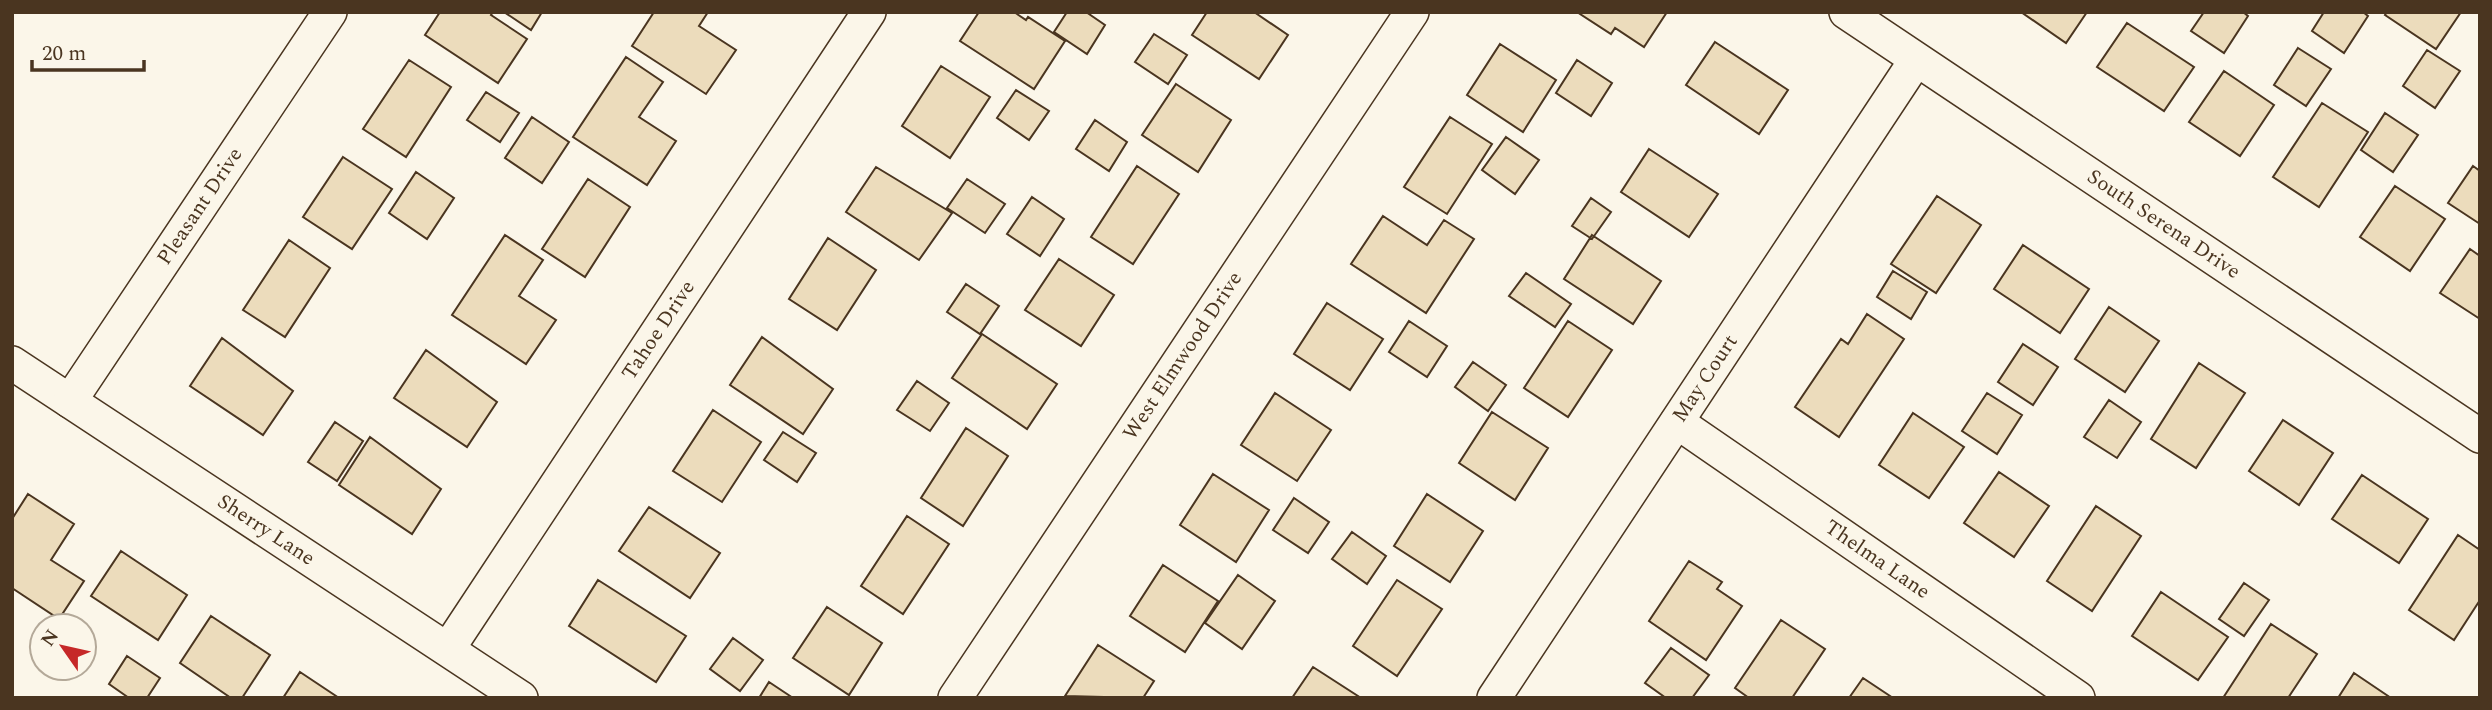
<svg xmlns="http://www.w3.org/2000/svg" width="2492" height="710" font-family="Spectral,serif">
<style>
.building{fill:#ecdcbc;stroke:#4a3520;stroke-width:2}
.lines{fill:none;stroke-linecap:round;stroke-linejoin:round}
.minor-casing{stroke:#4a3520;stroke-width:36}
.minor{stroke:#fbf6e9;stroke-width:33}
.labels{text-anchor:middle;dominant-baseline:central;stroke-width:5;stroke-linejoin:round;paint-order:stroke}
.street-label{font-size:21px;fill:#4a3520;stroke:#fbf6e9}
</style>
<rect width="100%" height="100%" fill="#fbf6e9"/>
<path class="building" d="M 440,12 L 493,12 L 491,15 L 527,39 L 498,83 L 425,35 Z
M 504,12 L 542,12 L 531,30 Z
M 654,12 L 708,12 L 699,26 L 736,50 L 706,94 L 632,46 Z
M 979,12 L 1014,12 L 1026,20 L 1028,17 L 1065,41 L 1034,89 L 960,41 Z
M 1067,12 L 1086,12 L 1105,25 L 1087,54 L 1054,32 Z
M 1207,12 L 1254,12 L 1288,35 L 1259,79 L 1192,35 Z
M 1577,12 L 1667,12 L 1644,47 L 1615,28 L 1611,34 Z
M 2021,12 L 2087,12 L 2066,43 Z
M 2204,12 L 2243,12 L 2248,16 L 2224,53 L 2191,31 Z
M 2324,12 L 2363,12 L 2368,16 L 2344,53 L 2312,31 Z
M 2387,12 L 2461,12 L 2436,49 L 2385,15 Z
M 2127,23 L 2194,67 L 2164,111 L 2097,67 Z
M 1154,34 L 1187,55 L 1168,84 L 1135,62 Z
M 1715,42 L 1788,90 L 1759,134 L 1686,85 Z
M 1500,44 L 1556,80 L 1523,132 L 1467,95 Z
M 2298,48 L 2331,69 L 2306,106 L 2274,85 Z
M 2427,50 L 2460,71 L 2435,108 L 2403,86 Z
M 626,57 L 663,82 L 639,117 L 676,141 L 647,185 L 573,137 Z
M 409,60 L 451,87 L 406,157 L 363,129 Z
M 1577,60 L 1612,83 L 1591,116 L 1556,93 Z
M 941,66 L 990,97 L 950,158 L 902,126 Z
M 2224,71 L 2274,105 L 2240,156 L 2189,122 Z
M 1176,84 L 1231,120 L 1198,172 L 1142,135 Z
M 1016,90 L 1049,111 L 1029,140 L 997,118 Z
M 486,92 L 519,113 L 500,142 L 467,120 Z
M 2322,103 L 2368,132 L 2319,207 L 2273,177 Z
M 2385,113 L 2418,135 L 2393,172 L 2361,150 Z
M 532,117 L 569,142 L 542,183 L 505,158 Z
M 1450,117 L 1492,144 L 1447,214 L 1404,187 Z
M 1095,120 L 1127,142 L 1109,171 L 1076,149 Z
M 1506,137 L 1539,160 L 1515,194 L 1482,170 Z
M 1649,149 L 1718,194 L 1689,237 L 1621,192 Z
M 343,157 L 392,189 L 352,249 L 303,217 Z
M 1137,166 L 1179,194 L 1133,264 L 1091,237 Z
M 2473,166 L 2480,171 L 2480,224 L 2448,203 Z
M 876,167 L 952,213 L 919,260 L 846,212 Z
M 416,172 L 454,198 L 427,239 L 389,213 Z
M 588,179 L 630,207 L 585,277 L 542,249 Z
M 967,179 L 1005,204 L 985,233 L 947,208 Z
M 2395,186 L 2445,219 L 2410,271 L 2360,237 Z
M 1937,196 L 1981,225 L 1936,293 L 1891,264 Z
M 1032,197 L 1064,219 L 1040,256 L 1007,234 Z
M 1591,198 L 1611,212 L 1592,239 L 1572,226 Z
M 1383,216 L 1427,245 L 1444,220 L 1474,239 L 1426,313 L 1351,264 Z
M 505,235 L 543,260 L 519,296 L 556,320 L 526,364 L 452,315 Z
M 1592,235 L 1661,281 L 1633,324 L 1564,279 Z
M 828,238 L 876,270 L 837,330 L 789,299 Z
M 289,240 L 330,268 L 285,337 L 243,310 Z
M 2023,245 L 2089,289 L 2060,333 L 1994,289 Z
M 2470,249 L 2480,256 L 2480,319 L 2440,293 Z
M 1059,259 L 1114,295 L 1081,346 L 1025,310 Z
M 1893,271 L 1927,292 L 1911,319 L 1877,297 Z
M 1526,273 L 1571,304 L 1555,327 L 1509,296 Z
M 966,284 L 999,306 L 980,334 L 947,312 Z
M 1327,303 L 1383,339 L 1350,390 L 1294,354 Z
M 2109,307 L 2159,341 L 2125,392 L 2075,359 Z
M 1867,314 L 1904,339 L 1839,437 L 1795,407 L 1841,339 L 1848,344 Z
M 1409,321 L 1447,346 L 1427,377 L 1389,352 Z
M 1568,321 L 1612,350 L 1568,417 L 1524,388 Z
M 982,334 L 1057,384 L 1027,429 L 952,378 Z
M 762,337 L 833,389 L 803,434 L 730,385 Z
M 222,338 L 293,391 L 263,435 L 190,386 Z
M 2023,344 L 2058,367 L 2033,405 L 1998,382 Z
M 426,350 L 497,402 L 467,447 L 394,398 Z
M 1473,362 L 1506,385 L 1488,411 L 1455,387 Z
M 2199,363 L 2245,393 L 2196,468 L 2151,439 Z
M 917,381 L 949,403 L 930,431 L 897,410 Z
M 1275,393 L 1331,430 L 1297,481 L 1241,445 Z
M 1987,393 L 2022,415 L 1997,454 L 1962,431 Z
M 2109,400 L 2141,422 L 2117,458 L 2084,437 Z
M 713,410 L 761,442 L 722,502 L 673,471 Z
M 1492,412 L 1548,448 L 1515,500 L 1459,463 Z
M 1913,413 L 1964,447 L 1929,498 L 1879,465 Z
M 2283,420 L 2333,453 L 2299,505 L 2249,471 Z
M 335,422 L 363,441 L 337,481 L 308,462 Z
M 966,428 L 1008,456 L 963,526 L 921,498 Z
M 783,432 L 816,453 L 797,482 L 764,460 Z
M 370,437 L 441,489 L 412,534 L 339,485 Z
M 1999,472 L 2049,506 L 2014,557 L 1964,523 Z
M 1213,474 L 1269,510 L 1236,562 L 1180,525 Z
M 2362,475 L 2428,519 L 2399,563 L 2332,519 Z
M 28,494 L 74,524 L 51,560 L 84,581 L 59,619 L 12,588 L 12,519 Z
M 1427,494 L 1483,531 L 1450,582 L 1394,546 Z
M 1294,498 L 1329,522 L 1308,553 L 1273,530 Z
M 2096,506 L 2141,536 L 2092,611 L 2047,581 Z
M 649,507 L 720,553 L 690,598 L 619,551 Z
M 907,516 L 949,544 L 903,614 L 861,586 Z
M 1352,532 L 1386,556 L 1367,584 L 1332,559 Z
M 2458,535 L 2480,550 L 2480,600 L 2454,640 L 2409,610 Z
M 121,551 L 187,595 L 158,640 L 91,596 Z
M 1689,561 L 1722,582 L 1717,589 L 1742,606 L 1706,660 L 1649,621 Z
M 1163,565 L 1218,601 L 1185,652 L 1130,616 Z
M 1238,575 L 1275,601 L 1242,649 L 1205,623 Z
M 598,580 L 686,636 L 656,682 L 569,626 Z
M 1397,580 L 1442,609 L 1397,676 L 1353,646 Z
M 2244,583 L 2269,600 L 2244,636 L 2219,619 Z
M 2161,592 L 2228,637 L 2198,680 L 2132,636 Z
M 827,607 L 882,643 L 849,695 L 793,658 Z
M 211,616 L 270,655 L 242,698 L 231,698 L 180,663 Z
M 1781,620 L 1825,649 L 1792,698 L 1749,698 L 1735,688 Z
M 2271,624 L 2317,654 L 2288,698 L 2223,698 Z
M 733,638 L 763,660 L 740,691 L 710,669 Z
M 1098,645 L 1154,681 L 1143,698 L 1065,696 Z
M 1671,648 L 1709,675 L 1692,698 L 1666,698 L 1645,683 Z
M 127,656 L 160,678 L 147,698 L 129,698 L 109,684 Z
M 1313,667 L 1361,698 L 1292,698 Z
M 300,672 L 339,698 L 283,698 Z
M 2354,673 L 2391,698 L 2338,698 Z
M 1863,678 L 1893,698 L 1849,698 Z
M 769,682 L 793,698 L 759,698 Z"/>
<g class="lines">
<defs>
<g id="minor">
<path id="s1" d="M 1846,12 L 2480,436"/>
<path id="s2" d="M 12,363 L 521,698"/>
<path id="s3" d="M 70,401 L 330,12"/>
<path id="s4" d="M 1677,422 L 2078,698"/>
<path id="s5" d="M 448,649 L 869,12"/>
<path id="s6" d="M 955,698 L 1412,12"/>
<path id="s7" d="M 1494,698 L 1916,60"/>
</g>
</defs>
<use href="#minor" class="minor-casing"/>
<use href="#minor" class="minor"/>
</g>
<g class="labels">
<g class="street-label">
<text stroke="none"><textPath href="#s3" startOffset="234">Pleasant Drive</textPath></text>
<text stroke="none"><textPath href="#s1" startOffset="382">South Serena Drive</textPath></text>
<text stroke="none"><textPath href="#s5" startOffset="382">Tahoe Drive</textPath></text>
<text stroke="none"><textPath href="#s6" startOffset="411">West Elmwood Drive</textPath></text>
<text stroke="none"><textPath href="#s7" startOffset="383">May Court</textPath></text>
<text stroke="none"><textPath href="#s2" startOffset="304">Sherry Lane</textPath></text>
<text stroke="none"><textPath href="#s4" startOffset="243">Thelma Lane</textPath></text>
</g>
</g>
<rect width="2492" height="710" fill="none" stroke="#4a3520" stroke-width="28"/>
<g transform="translate(63 647) rotate(304)"><circle r="33" fill="#fbf6e9" stroke="#b4a999" stroke-width="2"/>
<path d="M0-5L12 26L0 18L-12 26Z" fill="#c62828"/>
<text y="-10" font-size="19" font-weight="bold" text-anchor="middle" fill="#4a3520">N</text>
</g>
<path d="M32 60v10h112v-10" fill="none" stroke="#4a3520" stroke-width="3.5"/>
<text x="42" y="60" font-size="21" fill="#4a3520" stroke="#fbf6e9" stroke-width="5" paint-order="stroke">20 m</text>
</svg>
